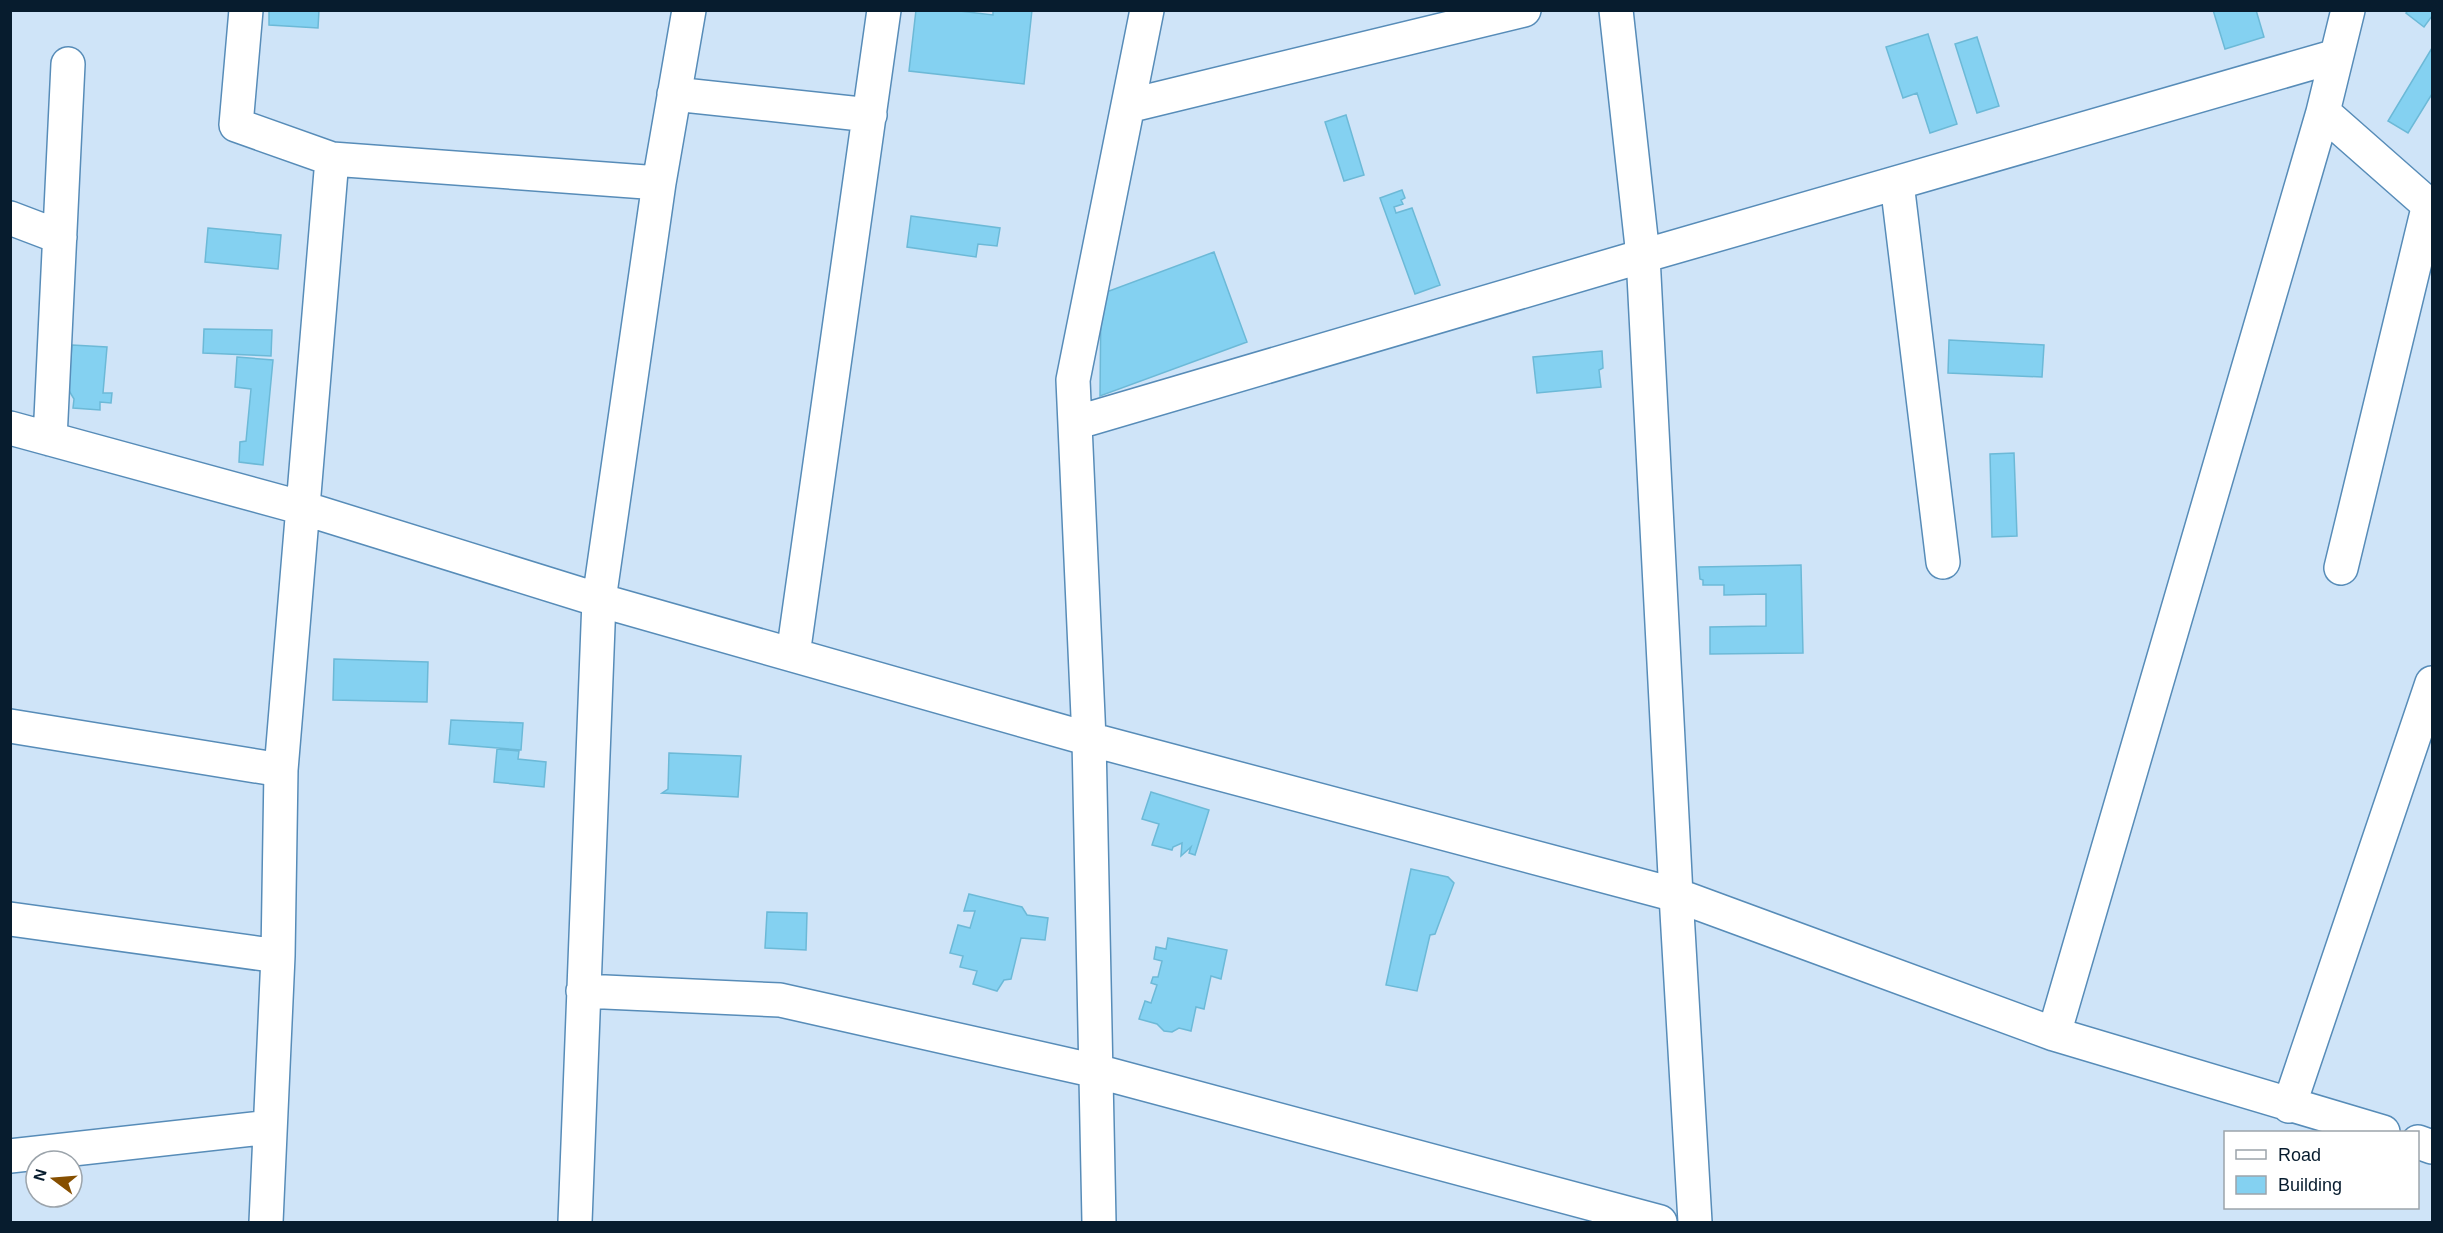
<svg xmlns="http://www.w3.org/2000/svg" width="2443" height="1233" font-family="Helvetica,sans-serif">
<style>
.building{fill:#84d1f1;stroke:#6cb9d7;stroke-width:1.5}
.lines{fill:none;stroke-linecap:round;stroke-linejoin:round}
.street-casing{stroke:#578cb8;stroke-width:36}
.street{stroke:#fff;stroke-width:33}
</style>
<rect width="100%" height="100%" fill="#cfe4f8"/>
<path class="building" d="M 269,10 L 319,10 L 318,28 L 269,25 Z
M 916,10 L 951,10 L 993,15 L 993,10 L 1032,10 L 1024,84 L 909,71 Z
M 2213,10 L 2256,10 L 2264,37 L 2225,49 Z
M 2408,10 L 2432,10 L 2432,16 L 2424,27 L 2406,13 Z
M 1928,34 L 1957,124 L 1930,133 L 1917,93 L 1903,98 L 1886,47 Z
M 1977,37 L 1999,106 L 1977,113 L 1955,44 Z
M 2432,48 L 2432,94 L 2408,133 L 2388,121 Z
M 1346,115 L 1364,175 L 1344,181 L 1325,122 Z
M 1402,190 L 1405,198 L 1401,200 L 1403,204 L 1394,207 L 1396,213 L 1412,208 L 1440,285 L 1415,294 L 1380,198 Z
M 911,216 L 1000,228 L 997,246 L 978,244 L 976,257 L 907,247 Z
M 208,228 L 281,235 L 278,269 L 205,262 Z
M 1214,252 L 1247,342 L 1100,396 L 1101,294 Z
M 204,329 L 272,330 L 271,356 L 203,353 Z
M 1949,340 L 2044,345 L 2042,377 L 1948,373 Z
M 72,345 L 107,347 L 103,393 L 112,393 L 111,403 L 100,402 L 100,410 L 73,408 L 74,399 L 68,389 Z
M 1602,351 L 1603,368 L 1599,370 L 1601,387 L 1537,393 L 1533,357 Z
M 237,357 L 273,360 L 263,465 L 239,462 L 240,442 L 246,441 L 251,389 L 235,387 Z
M 2014,453 L 2017,536 L 1992,537 L 1990,454 Z
M 1801,565 L 1803,653 L 1710,654 L 1710,627 L 1766,626 L 1766,594 L 1724,595 L 1724,585 L 1703,585 L 1703,580 L 1700,579 L 1699,567 Z
M 334,659 L 428,662 L 427,702 L 333,700 Z
M 451,720 L 523,723 L 521,750 L 449,744 Z
M 497,749 L 519,751 L 518,759 L 546,762 L 544,787 L 494,782 Z
M 669,753 L 741,756 L 738,797 L 662,793 L 668,789 Z
M 1151,792 L 1209,810 L 1195,855 L 1189,853 L 1191,847 L 1181,856 L 1182,843 L 1173,847 L 1172,850 L 1152,845 L 1159,824 L 1142,819 Z
M 1411,869 L 1448,877 L 1454,883 L 1435,934 L 1430,935 L 1417,991 L 1386,985 Z
M 969,894 L 1022,907 L 1027,915 L 1048,918 L 1045,940 L 1021,938 L 1011,979 L 1004,980 L 997,991 L 973,984 L 977,971 L 960,967 L 963,956 L 950,953 L 958,925 L 970,928 L 975,911 L 964,911 Z
M 767,912 L 807,913 L 806,950 L 765,948 Z
M 1168,938 L 1227,950 L 1221,979 L 1211,976 L 1204,1009 L 1196,1007 L 1191,1031 L 1179,1028 L 1172,1032 L 1164,1031 L 1157,1024 L 1139,1019 L 1145,1001 L 1151,1003 L 1157,985 L 1151,983 L 1153,977 L 1158,977 L 1162,961 L 1154,959 L 1156,947 L 1166,949 Z"/>
<g class="lines">
<defs>
<path id="street" d="M 246,10 L 236,125 L 332,159 L 281,770 L 278,956 L 266,1222
M 1616,10 L 1643,256 L 2336,56
M 2348,10 L 2323,112 L 2432,208
M 674,94 L 870,115
M 1128,106 L 1524,10
M 332,159 L 659,183
M 1897,183 L 1943,562
M 10,218 L 60,237
M 1075,423 L 1643,256 L 1676,895 L 1695,1222
M 10,428 L 303,508 L 599,600 L 1089,739 L 1676,895 L 2054,1034 L 2383,1132
M 50,439 L 68,64
M 2341,568 L 2429,204
M 793,655 L 884,10
M 10,726 L 281,770
M 10,919 L 278,956
M 583,991 L 780,1000 L 1096,1071 L 1660,1222
M 2054,1034 L 2323,112
M 2289,1106 L 2432,683
M 2418,1142 L 2432,1147
M 10,1156 L 270,1127
M 575,1222 L 599,600 L 659,183 L 689,10
M 1099,1222 L 1089,739 L 1073,380 L 1147,10"/>
</defs>
<use href="#street" class="street-casing"/>
<use href="#street" class="street"/>
</g>
<rect width="2443" height="1233" fill="none" stroke="#071c2e" stroke-width="24"/>
<rect x="2224" y="1131" width="195" height="78" fill="#ffffff" stroke="#9ca4ab" stroke-width="1.5"/>
<rect x="2236" y="1150" width="30" height="9" fill="#ffffff" stroke="#9ca4ab" stroke-width="1.5"/>
<text x="2278" y="1161" font-size="18" fill="#071c2e">Road</text>
<rect x="2236" y="1176" width="30" height="18" fill="#84d1f1" stroke="#9ca4ab" stroke-width="1.5"/>
<text x="2278" y="1191" font-size="18" fill="#071c2e">Building</text>
<g transform="translate(54 1179) rotate(286)"><circle r="28" fill="#ffffff" stroke="#9ca4ab" stroke-width="1.5"/>
<path d="M0-4.5L10 22L0 15L-10 22Z" fill="#864f00"/>
<text y="-9" font-size="16" font-weight="bold" text-anchor="middle" fill="#071c2e">N</text>
</g>
</svg>
